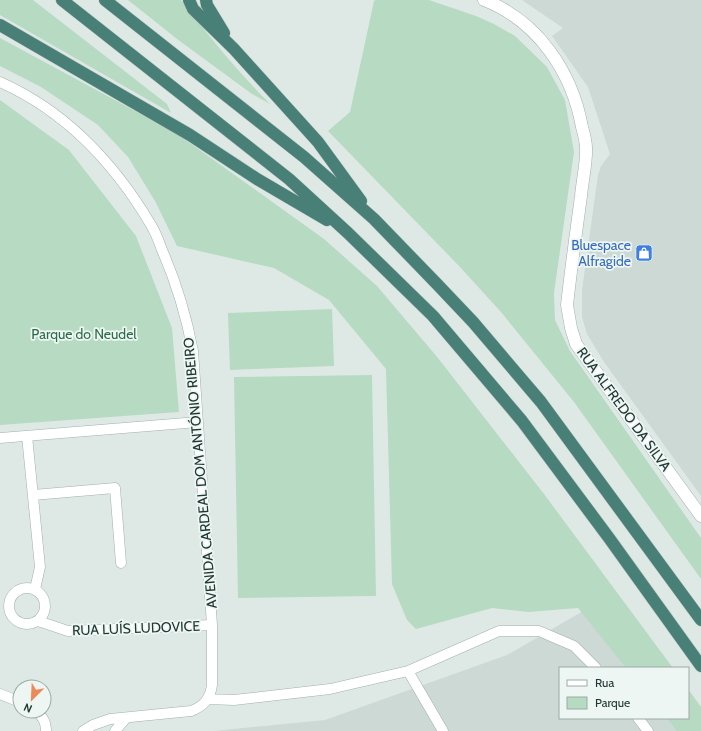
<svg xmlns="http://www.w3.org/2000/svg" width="701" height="731" font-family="Cabin,sans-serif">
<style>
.built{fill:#ccd9d4}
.green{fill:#b7dac3}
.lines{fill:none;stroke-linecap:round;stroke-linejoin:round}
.minor-casing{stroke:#a1b0ac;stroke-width:11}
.tertiary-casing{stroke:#a1b0ac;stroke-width:13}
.trunk-casing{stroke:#bcc3c2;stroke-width:13}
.minor{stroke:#fff;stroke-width:10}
.tertiary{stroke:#fff;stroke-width:12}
.trunk{stroke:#488078;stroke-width:12}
.labels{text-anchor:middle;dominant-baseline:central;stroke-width:3.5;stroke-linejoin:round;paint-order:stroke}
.shop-label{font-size:14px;fill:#366cbe;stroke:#eef6f3;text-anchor:end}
.park-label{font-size:14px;fill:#2c6d4a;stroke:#eef6f3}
.street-label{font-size:14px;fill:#203833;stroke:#eef6f3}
</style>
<rect width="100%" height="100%" fill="#dee9e5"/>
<path class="built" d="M 522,0 L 701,0 L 701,496 L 604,362 L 587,334 L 582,317 L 582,290 L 598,175 L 601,166 L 610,154 L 588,87 L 552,36 L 563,28 Z
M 597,603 L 650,668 L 560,668 L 560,718 L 688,718 L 701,731 L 214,731 L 325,720 L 507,655 Z"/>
<path class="green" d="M 0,0 L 33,0 L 167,104 L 171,113 L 0,15 Z
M 128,0 L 181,0 C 209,36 238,72 270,104 L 252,94 L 177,39 Z
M 375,0 L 429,0 L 476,16 L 494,24 L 515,36 L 547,67 L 565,100 L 574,152 L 554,293 L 555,320 L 570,351 L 701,538 L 701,579 L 574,402 L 501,312 L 460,267 L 328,131 L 350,112 L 374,1 Z
M 0,38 L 176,133 L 324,239 L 377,286 L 438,358 L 544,494 L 673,668 L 626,668 L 578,608 L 529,612 L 492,608 L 416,629 L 407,620 L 392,584 L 386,369 L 329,300 L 274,268 L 177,246 L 155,201 L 128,157 L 98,125 L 41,87 L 0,66 Z
M 0,100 L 69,150 L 136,236 L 172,328 L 179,412 L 0,425 Z
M 332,309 L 334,366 L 230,370 L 228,313 Z
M 372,375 L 376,596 L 238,598 L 234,377 Z
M 688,689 L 701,707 L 701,731 L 677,731 L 667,718 L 688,718 Z"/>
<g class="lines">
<defs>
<path id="minor" d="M 0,82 C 65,111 115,164 151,225 C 156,233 159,242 162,250 C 177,284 186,315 193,351 L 212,625 L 212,685 C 210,699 204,706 191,711 L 110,719 L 93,725 L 83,731
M 27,436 L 40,567 L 35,589
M 0,438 L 198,422
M 33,495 L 115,488 L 121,563
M9 606a18 18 0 1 1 36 0a18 18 0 1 1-36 0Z
M 38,621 L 68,631 L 212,625
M 408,671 L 443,731
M 0,694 L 20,702
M 208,699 L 234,700 L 330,689 L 408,671 L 499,631 L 539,631 L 574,646 L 596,668
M 36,711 C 43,717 46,722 46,731
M 638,718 L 648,731
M 115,731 L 126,718"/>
<path id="tertiary" d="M 484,0 C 538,21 572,72 582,127 C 584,134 586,141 586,148 C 587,160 582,183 581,196 C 576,233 571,269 567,305 L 571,328 L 576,344 L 701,516"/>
<path id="trunk" d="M 62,0 L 289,179 L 348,233 L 433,316 L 522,421 L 609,538 L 701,666
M 105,0 L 304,157 L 374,219 L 436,283 L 473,322 L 541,402 L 701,620
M 189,0 L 193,9 L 234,49 L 318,142 L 361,201
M 206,0 L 207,5 L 224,33
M 0,25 L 190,135 L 257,179 L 327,220"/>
</defs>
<use href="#minor" class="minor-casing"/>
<use href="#tertiary" class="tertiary-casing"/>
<use href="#trunk" class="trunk-casing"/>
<use href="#minor" class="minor"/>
<use href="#tertiary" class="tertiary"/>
<use href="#trunk" class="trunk"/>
</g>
<defs>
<symbol id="shop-square" viewBox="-11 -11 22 22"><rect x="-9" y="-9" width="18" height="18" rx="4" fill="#3f7fe0" stroke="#eef6f3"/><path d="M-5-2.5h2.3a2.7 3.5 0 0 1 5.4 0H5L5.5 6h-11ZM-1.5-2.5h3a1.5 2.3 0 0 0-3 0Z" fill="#fff"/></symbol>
</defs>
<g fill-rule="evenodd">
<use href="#shop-square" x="634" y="243" width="20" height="20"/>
</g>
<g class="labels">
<g class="shop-label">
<text x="631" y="245">Bluespace<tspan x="631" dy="16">Alfragide</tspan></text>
</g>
<g class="park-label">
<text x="84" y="334">Parque do Neudel</text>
</g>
<g class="street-label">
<text transform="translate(624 409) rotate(54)">RUA ALFREDO DA SILVA</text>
<text transform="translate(200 473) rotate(-95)">AVENIDA CARDEAL DOM ANTÓNIO RIBEIRO</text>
<text transform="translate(136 628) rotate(-2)">RUA LUÍS LUDOVICE</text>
</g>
</g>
<rect x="559" y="667" width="130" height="52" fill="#eef6f3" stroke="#9caaa6"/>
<rect x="567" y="680" width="20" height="6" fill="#ffffff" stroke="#9caaa6"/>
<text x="595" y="687" font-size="12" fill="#203833">Rua</text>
<rect x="567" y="697" width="20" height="12" fill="#b7dac3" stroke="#9caaa6"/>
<text x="595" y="707" font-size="12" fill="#203833">Parque</text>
<g transform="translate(32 699) rotate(204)"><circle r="19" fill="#eef6f3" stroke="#9caaa6"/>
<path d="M0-3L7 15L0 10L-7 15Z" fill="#ec8959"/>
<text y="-6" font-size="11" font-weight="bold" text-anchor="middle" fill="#203833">N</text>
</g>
</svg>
